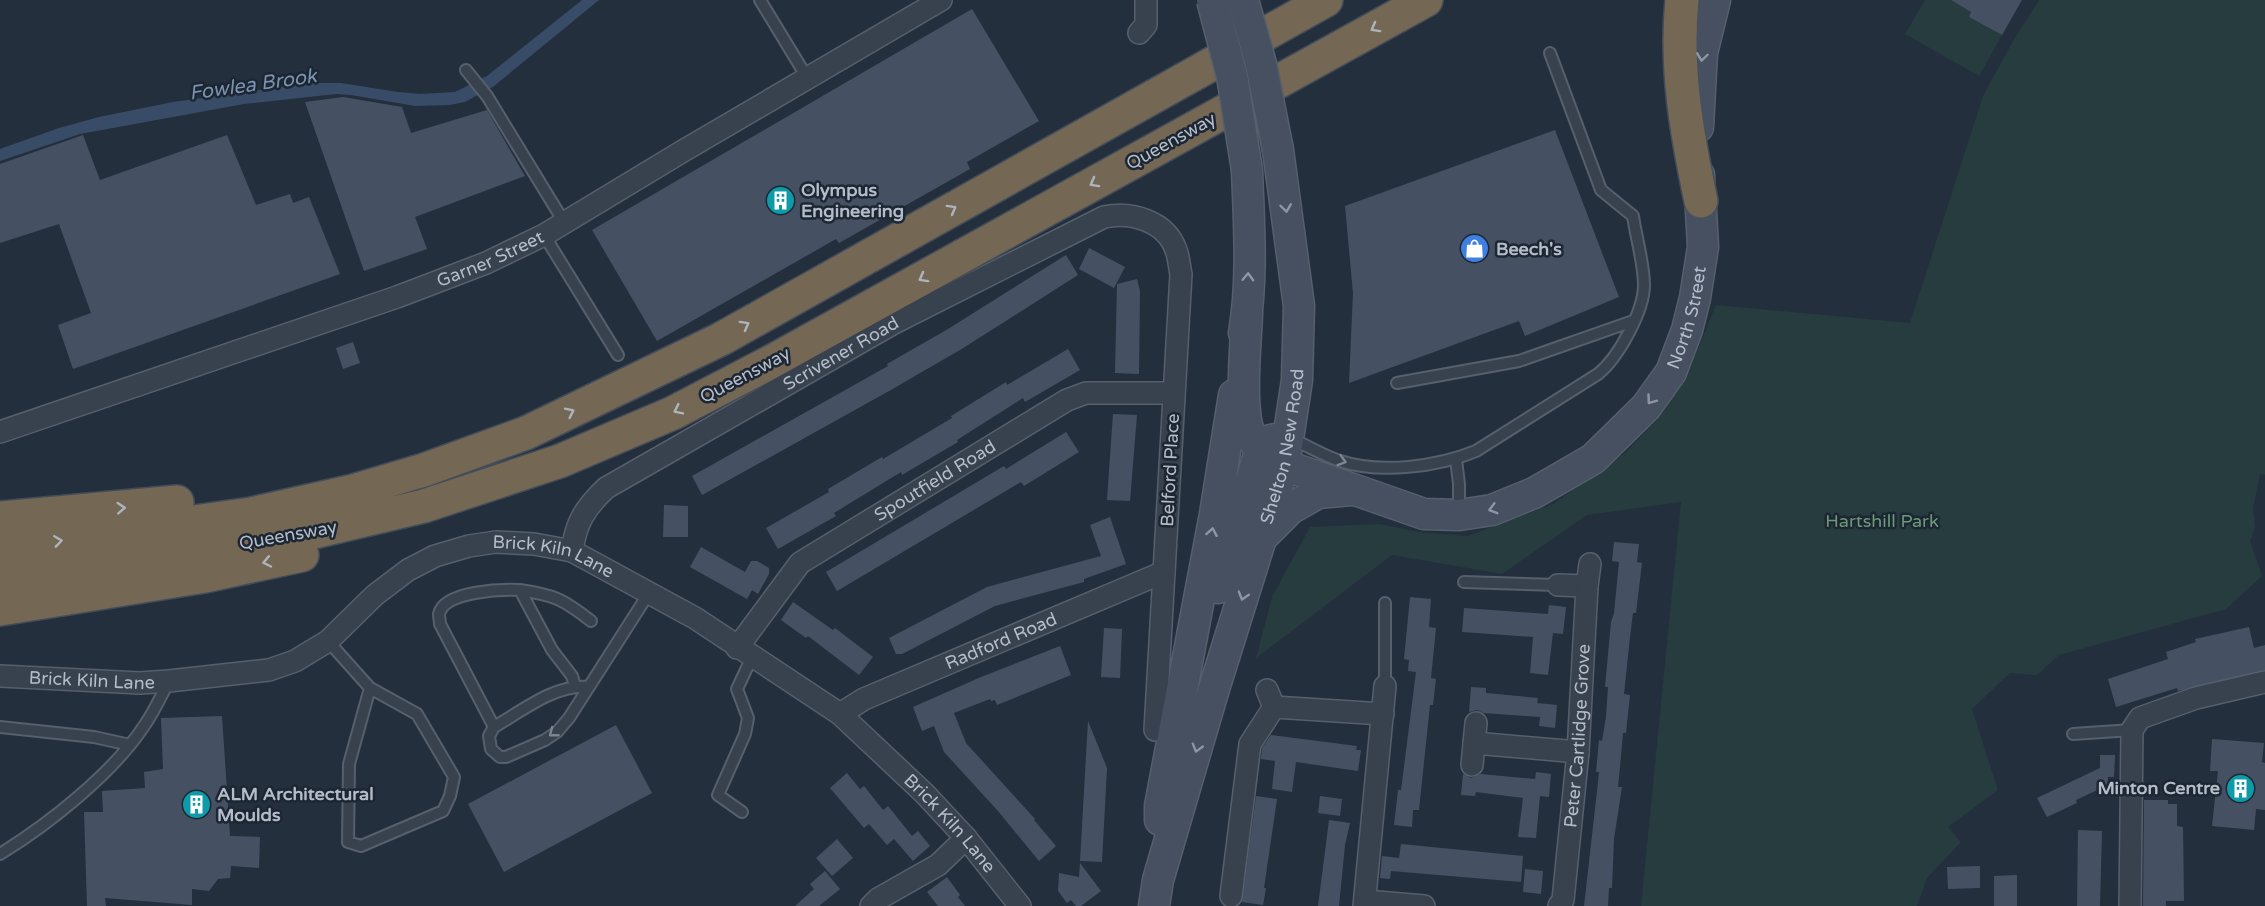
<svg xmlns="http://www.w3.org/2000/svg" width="2265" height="906" font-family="'Varela Round',sans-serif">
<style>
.green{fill:#263c3f}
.water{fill:#394c67}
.building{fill:#455162}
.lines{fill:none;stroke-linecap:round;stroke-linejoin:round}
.lane-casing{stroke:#565f6c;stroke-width:14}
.street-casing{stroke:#565f6c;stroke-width:24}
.secondary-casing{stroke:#565f6c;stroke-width:33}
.highway-casing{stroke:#434c59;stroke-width:36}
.lane{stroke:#38414e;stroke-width:10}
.street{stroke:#38414e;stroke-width:21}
.secondary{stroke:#465061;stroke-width:30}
.highway{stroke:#746855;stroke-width:33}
.secondary-bridge-casing{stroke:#565f6c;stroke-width:33;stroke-linecap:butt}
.secondary-bridge{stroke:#465061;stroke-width:30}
.oneway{stroke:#aeb4bd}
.oneway2{stroke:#8e96a5}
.oneway3{stroke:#7c8592}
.labels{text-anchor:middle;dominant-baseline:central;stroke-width:5;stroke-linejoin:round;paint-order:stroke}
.street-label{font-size:18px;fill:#b4bcc9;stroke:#1d2633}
.poi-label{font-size:18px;font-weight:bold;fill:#b4bcc9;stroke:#1d2633;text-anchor:start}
.park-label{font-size:18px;fill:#6b9a76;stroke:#1d2633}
.water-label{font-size:20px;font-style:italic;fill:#7c92b1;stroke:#1d2633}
</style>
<rect width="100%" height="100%" fill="#242f3e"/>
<path class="green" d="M 1925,0 L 1951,0 L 1971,12 L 1969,17 L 2002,35 L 1979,76 L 1905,34 Z
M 2039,0 L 2265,0 L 2265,475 L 2260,474 L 2253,508 L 2255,527 L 2250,541 L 2262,576 L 2226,609 L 2059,655 L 2037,675 L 2010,673 L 1972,709 L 1998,790 L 1948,827 L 1961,842 L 1927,878 L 1917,906 L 1641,906 L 1681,502 L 1587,515 L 1502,574 L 1392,555 L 1256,658 L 1272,597 L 1310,527 L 1380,524 L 1418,532 L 1468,536 L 1553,504 L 1625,453 L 1658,419 L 1697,351 L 1716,305 L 1910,323 L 1983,96 L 2013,41 Z"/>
<path class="water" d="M 582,0 L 599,0 L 494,86 L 465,102 L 449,105 L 415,106 L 351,95 L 336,94 L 244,104 L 80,134 L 0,161 L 0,149 L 59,128 L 99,117 L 173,102 L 309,83 L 341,83 L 398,92 L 420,94 L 455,92 L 487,76 Z"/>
<path class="building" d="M 1951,0 L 2022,0 L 2002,35 L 1969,17 L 1971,12 Z
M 972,9 L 1039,121 L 967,162 L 970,169 L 839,243 L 836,239 L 657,341 L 592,230 Z
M 343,97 L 402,107 L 411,133 L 487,110 L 525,176 L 415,217 L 427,249 L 364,271 L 305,102 Z
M 1555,130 L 1619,297 L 1525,336 L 1519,321 L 1349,383 L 1353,293 L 1345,206 Z
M 83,135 L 100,180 L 227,135 L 256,205 L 290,194 L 293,203 L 309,197 L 340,274 L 73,369 L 58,325 L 91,313 L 59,224 L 0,243 L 0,164 Z
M 1089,248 L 1125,267 L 1114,288 L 1079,269 Z
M 1066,255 L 1078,275 L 960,350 L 889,391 L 702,495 L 692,476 L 888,366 L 887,364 L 948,329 Z
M 1137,279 L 1140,291 L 1139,374 L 1115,373 L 1117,284 Z
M 353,342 L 360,363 L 343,369 L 336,348 Z
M 1068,349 L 1080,370 L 1025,402 L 1023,398 L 957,440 L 958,442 L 902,475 L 901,472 L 834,513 L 836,516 L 778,549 L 766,528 L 829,492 L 828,489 L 882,457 L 883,459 L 952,418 L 951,416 L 1006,382 L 1007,385 Z
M 1113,414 L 1137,415 L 1130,501 L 1107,500 Z
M 1066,432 L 1079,452 L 1024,486 L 1021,482 L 837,591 L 826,572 L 1004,466 L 1006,469 Z
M 664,505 L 688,506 L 688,537 L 663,537 Z
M 1110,517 L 1126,564 L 1084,579 L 1084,582 L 995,606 L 902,654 L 896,654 L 889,638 L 987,587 L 1101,556 L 1090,525 Z
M 1614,542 L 1639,544 L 1637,562 L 1642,563 L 1636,613 L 1633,613 L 1630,637 L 1624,694 L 1630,695 L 1626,733 L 1623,733 L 1621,756 L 1618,787 L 1622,787 L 1614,839 L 1612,888 L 1609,888 L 1608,906 L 1584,906 L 1597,791 L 1599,772 L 1596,772 L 1599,740 L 1602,741 L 1606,717 L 1608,687 L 1605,687 L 1611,622 L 1614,613 L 1619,562 L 1612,561 Z
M 701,547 L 745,572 L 751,561 L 757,561 L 769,568 L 769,574 L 758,594 L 752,590 L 747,599 L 690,567 Z
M 1410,597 L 1431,599 L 1429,627 L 1436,628 L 1431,678 L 1436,679 L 1433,705 L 1430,705 L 1419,810 L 1413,810 L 1412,827 L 1394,825 L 1398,790 L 1401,790 L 1416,672 L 1408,671 L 1409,660 L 1404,659 Z
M 793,602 L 833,630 L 835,628 L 873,657 L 859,675 L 808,636 L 806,638 L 781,620 Z
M 1549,605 L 1566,607 L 1563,634 L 1553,633 L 1548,675 L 1530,673 L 1533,637 L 1462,632 L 1464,608 L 1548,614 Z
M 2249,627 L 2254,648 L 2265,645 L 2265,670 L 2178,691 L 2177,688 L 2116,707 L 2108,679 L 2168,659 L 2166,652 L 2196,642 L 2195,639 Z
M 1104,628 L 1122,629 L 1120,678 L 1101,677 Z
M 1060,646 L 1071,675 L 997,705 L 995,700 L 991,701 L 990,699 L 954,713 L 966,743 L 1035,819 L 1034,820 L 1056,846 L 1039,861 L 998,811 L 944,752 L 934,726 L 922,731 L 913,707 L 981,677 Z
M 1471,687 L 1486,688 L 1486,693 L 1538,698 L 1537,703 L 1557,705 L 1555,728 L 1539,726 L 1540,717 L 1484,713 L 1477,710 L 1469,712 Z
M 222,716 L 230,836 L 260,837 L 259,868 L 231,866 L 230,878 L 218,879 L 209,891 L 192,889 L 192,905 L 105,898 L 106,906 L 87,906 L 84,812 L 103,812 L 102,791 L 145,788 L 144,772 L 163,769 L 161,718 Z
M 1088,721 L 1107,768 L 1102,862 L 1080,861 Z
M 616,725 L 652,793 L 504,872 L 468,804 Z
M 1271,735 L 1357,746 L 1356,750 L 1361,750 L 1358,771 L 1296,762 L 1292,792 L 1272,789 L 1275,761 L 1261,759 L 1262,748 Z
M 2212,739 L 2264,743 L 2262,762 L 2265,763 L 2265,810 L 2256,809 L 2254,830 L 2212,826 L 2218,771 L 2210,771 Z
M 2100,755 L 2115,755 L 2114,777 L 2108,777 L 2108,785 L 2076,800 L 2077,803 L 2047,817 L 2037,798 L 2100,768 Z
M 1536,772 L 1551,774 L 1549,797 L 1540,796 L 1536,838 L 1518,837 L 1523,798 L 1476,792 L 1475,796 L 1461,795 L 1463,774 L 1471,778 L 1481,774 L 1535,779 Z
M 847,773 L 860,789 L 864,786 L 883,810 L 888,806 L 912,836 L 918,831 L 930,846 L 913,861 L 894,839 L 887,845 L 869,824 L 864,828 L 830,788 Z
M 1256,796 L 1277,799 L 1264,888 L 1266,888 L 1263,905 L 1242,902 Z
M 1320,796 L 1342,799 L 1340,816 L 1318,813 Z
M 2144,800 L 2168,800 L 2168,804 L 2177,804 L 2177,826 L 2183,827 L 2184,901 L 2166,901 L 2166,906 L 2143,906 Z
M 1329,820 L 1350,823 L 1345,845 L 1339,906 L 1318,906 Z
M 2078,830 L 2102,831 L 2100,906 L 2077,906 Z
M 837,839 L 853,858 L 832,876 L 816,858 Z
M 1401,844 L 1523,856 L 1521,882 L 1391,871 L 1390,879 L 1380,878 L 1382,856 L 1399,858 Z
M 1080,863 L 1101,891 L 1081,906 L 1076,906 L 1071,900 L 1067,903 L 1058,891 L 1059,873 L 1079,877 Z
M 1980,866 L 1980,888 L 1948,889 L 1947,867 Z
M 1525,869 L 1543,871 L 1541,894 L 1523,892 Z
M 825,871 L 840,889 L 819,906 L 795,906 L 814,889 L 810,884 Z
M 2017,875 L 2017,906 L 1994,906 L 1994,876 Z
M 947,877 L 960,895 L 958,897 L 965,906 L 938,906 L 927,892 Z"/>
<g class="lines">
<defs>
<path id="lane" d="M 760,0 L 808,79
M 466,70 L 487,96 L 564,222
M 544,235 L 618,355
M 1397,383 L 1519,361 L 1633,321
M 1289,438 C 1307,445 1322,455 1340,461 C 1380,474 1437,467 1476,451 L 1598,374 C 1618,358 1644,311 1644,285 C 1644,264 1636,237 1633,216 L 1601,190 L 1550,53
M 1456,459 L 1459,484 L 1459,514
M 1464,582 L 1558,585
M 520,590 C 554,595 563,599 591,621
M 1385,603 L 1385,686
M 328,641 L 370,688 L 417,714 L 454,777 L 450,796 L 443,811 L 361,846 L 348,842 L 349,764 L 370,688
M 588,687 C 555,684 522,711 494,727 L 489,736 L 491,749 L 500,757 L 506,757 L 545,740 L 557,732 L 569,718 L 649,593
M 0,727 L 94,737 L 130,745
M 494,727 L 440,624 C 440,621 439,618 439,614 C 444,591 502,589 520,590 L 552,650 L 572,676 L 575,686
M 2073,734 L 2132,730
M 742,812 L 718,795 L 745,734 L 748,718 L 737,689 L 752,657
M 0,854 C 49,824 113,773 144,726 C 154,712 161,696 169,681"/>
<g id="street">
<path d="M 1139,33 L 1146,25 L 1146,0"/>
<path id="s1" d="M 0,432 L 397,297 L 486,263 L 544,235 L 683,151 L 941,0"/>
<path id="s2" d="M 572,551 C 576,522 585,508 606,488 L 894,323 L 1104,217 C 1131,211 1166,221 1176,250 C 1179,257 1179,266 1181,274 L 1155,730"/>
<path d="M 1558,585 L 1587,586"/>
<path id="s3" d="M 737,648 L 800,563 L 1067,400 L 1086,393 L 1174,393"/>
<path id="s4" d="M 0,676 L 140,683 L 169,681 L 269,670 L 295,661 L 328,641 L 375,595 L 408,570 L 435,556 L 469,546 L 496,542 L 534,544 L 572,551 L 695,618 L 840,714 L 925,794 L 966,838 L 1020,906"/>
<path d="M 1267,690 L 1274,707"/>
<path id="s5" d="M 840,714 L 864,699 L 1164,572"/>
<path d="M 1474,743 L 1578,752"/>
<path d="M 1472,765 L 1476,723"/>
<path d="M 1231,896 L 1250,744 L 1274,707 L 1383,714"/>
<path d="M 1365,901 L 1424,906"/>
<path d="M 871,906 L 878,899 L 938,865 L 966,838"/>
<path d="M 1364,906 L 1385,686"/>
<path id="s6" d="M 1559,906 L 1563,900 L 1578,752 L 1587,586 L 1590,564"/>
<path d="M 2130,906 L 2132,730 L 2140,718 L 2196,698 L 2265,682"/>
</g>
<g id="secondary">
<path d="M 1698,127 L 1702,53 L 1715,0"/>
<path id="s7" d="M 1247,314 C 1246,343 1238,415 1252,438 C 1258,450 1274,458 1284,465 L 1424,514 L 1459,515 L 1492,510 L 1534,493 L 1593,459 L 1646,407 L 1671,372 L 1687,330 L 1695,298 L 1703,247 L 1699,175"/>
<path d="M 1244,333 C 1253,279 1249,224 1247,170"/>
<path d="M 1264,535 L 1290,509 L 1318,493 L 1351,490"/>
<path d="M 1218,588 L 1261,448 L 1270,440 L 1276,439"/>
<path d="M 1160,820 L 1160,806 L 1215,514 L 1234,395"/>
<path id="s8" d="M 1154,906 L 1158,880 L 1213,692 L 1284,465 L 1297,380 L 1299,306 L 1278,150"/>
</g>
<path id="highway" d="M 1682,0 C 1675,68 1687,135 1701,201
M 0,518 L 177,502
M 0,549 L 251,514 L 353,491 L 424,470 L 526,433 L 721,339 L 1326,0
M 0,576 L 176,554 L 314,532 L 424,506 L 560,461 L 673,413 L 767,364 L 1426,0
M 0,609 L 205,576 L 302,555"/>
</defs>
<use href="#lane" class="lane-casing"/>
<use href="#street" class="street-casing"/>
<use href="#secondary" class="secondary-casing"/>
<use href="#highway" class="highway-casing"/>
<use href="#lane" class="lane"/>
<use href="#street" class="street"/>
<use href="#secondary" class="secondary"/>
<use href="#highway" class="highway"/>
<defs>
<path id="secondary-bridge" d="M 1212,0 L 1232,76 L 1247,170
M 1243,0 L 1261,64 L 1278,150"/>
</defs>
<use href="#secondary-bridge" class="secondary-bridge-casing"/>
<use href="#secondary-bridge" class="secondary-bridge"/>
</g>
<defs><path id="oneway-chevron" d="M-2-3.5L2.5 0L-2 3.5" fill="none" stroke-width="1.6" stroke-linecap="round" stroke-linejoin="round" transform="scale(1.5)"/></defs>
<g class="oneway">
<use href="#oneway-chevron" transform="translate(1375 28) rotate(151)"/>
<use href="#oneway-chevron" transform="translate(1094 183) rotate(151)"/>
<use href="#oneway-chevron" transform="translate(952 209) rotate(-29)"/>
<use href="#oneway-chevron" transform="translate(923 278) rotate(151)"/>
<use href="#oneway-chevron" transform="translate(745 325) rotate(-29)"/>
<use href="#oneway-chevron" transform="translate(678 410) rotate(154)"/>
<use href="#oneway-chevron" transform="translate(570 412) rotate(-26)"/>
<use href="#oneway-chevron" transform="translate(121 508) rotate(-3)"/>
<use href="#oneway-chevron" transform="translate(58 541) rotate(-8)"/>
<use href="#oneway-chevron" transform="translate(267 562) rotate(168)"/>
</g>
<g class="oneway2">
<use href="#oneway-chevron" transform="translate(1702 57) rotate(98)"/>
<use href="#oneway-chevron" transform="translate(1286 208) rotate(82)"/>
<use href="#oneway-chevron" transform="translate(1248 277) rotate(-88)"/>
<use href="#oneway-chevron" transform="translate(1651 400) rotate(126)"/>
<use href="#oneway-chevron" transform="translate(1493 509) rotate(164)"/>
<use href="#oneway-chevron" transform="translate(1212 532) rotate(-80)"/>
<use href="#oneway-chevron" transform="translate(1243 596) rotate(107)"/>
<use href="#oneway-chevron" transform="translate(1197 748) rotate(106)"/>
</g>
<g class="oneway3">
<use href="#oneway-chevron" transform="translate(1342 461) rotate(16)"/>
<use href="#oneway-chevron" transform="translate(553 733) rotate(142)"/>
</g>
<defs>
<symbol id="building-disc" viewBox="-11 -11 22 22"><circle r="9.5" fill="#0f9aa8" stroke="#1d2633"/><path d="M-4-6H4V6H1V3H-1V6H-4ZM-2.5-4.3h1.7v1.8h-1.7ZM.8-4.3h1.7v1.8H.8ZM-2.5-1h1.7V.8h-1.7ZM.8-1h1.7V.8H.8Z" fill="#fff"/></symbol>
<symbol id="shop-disc" viewBox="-11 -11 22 22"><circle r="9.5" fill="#3f7fe0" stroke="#1d2633"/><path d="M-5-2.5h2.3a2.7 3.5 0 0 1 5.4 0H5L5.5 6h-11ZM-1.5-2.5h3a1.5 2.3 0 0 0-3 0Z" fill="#fff"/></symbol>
</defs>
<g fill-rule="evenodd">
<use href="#building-disc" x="764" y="184" width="33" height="33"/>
<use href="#shop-disc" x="1458" y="232" width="33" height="33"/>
<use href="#building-disc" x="2224" y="772" width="33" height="33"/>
<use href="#building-disc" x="180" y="788" width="33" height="33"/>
</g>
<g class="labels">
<g class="street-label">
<text transform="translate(1171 141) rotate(-29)">Queensway</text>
<text stroke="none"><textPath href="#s1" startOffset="520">Garner Street</textPath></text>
<text stroke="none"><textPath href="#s7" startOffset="672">North Street</textPath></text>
<text stroke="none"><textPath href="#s2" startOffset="344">Scrivener Road</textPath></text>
<text transform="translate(745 375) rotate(-28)">Queensway</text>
<text stroke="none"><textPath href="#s8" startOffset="478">Shelton New Road</textPath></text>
<text transform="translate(1170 470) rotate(-87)">Belford Place</text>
<text stroke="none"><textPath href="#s3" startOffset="264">Spoutfield Road</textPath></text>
<text transform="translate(288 535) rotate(-10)">Queensway</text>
<text stroke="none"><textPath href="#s4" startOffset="596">Brick Kiln Lane</textPath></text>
<text stroke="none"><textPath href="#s5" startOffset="177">Radford Road</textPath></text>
<text stroke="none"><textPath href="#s4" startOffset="92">Brick Kiln Lane</textPath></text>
<text stroke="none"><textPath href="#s6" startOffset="172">Peter Cartlidge Grove</textPath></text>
<text stroke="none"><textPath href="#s4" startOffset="1082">Brick Kiln Lane</textPath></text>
</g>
<g class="poi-label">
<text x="801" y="190">Olympus<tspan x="801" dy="21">Engineering</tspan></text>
<text x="1496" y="249">Beech's</text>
<text x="2220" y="788" text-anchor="end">Minton Centre</text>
<text x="217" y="794">ALM Architectural<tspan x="217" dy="21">Moulds</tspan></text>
</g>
<g class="park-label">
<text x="1882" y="521">Hartshill Park</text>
</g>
<g class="water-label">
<text transform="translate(253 85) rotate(-8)">Fowlea Brook</text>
</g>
</g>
</svg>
